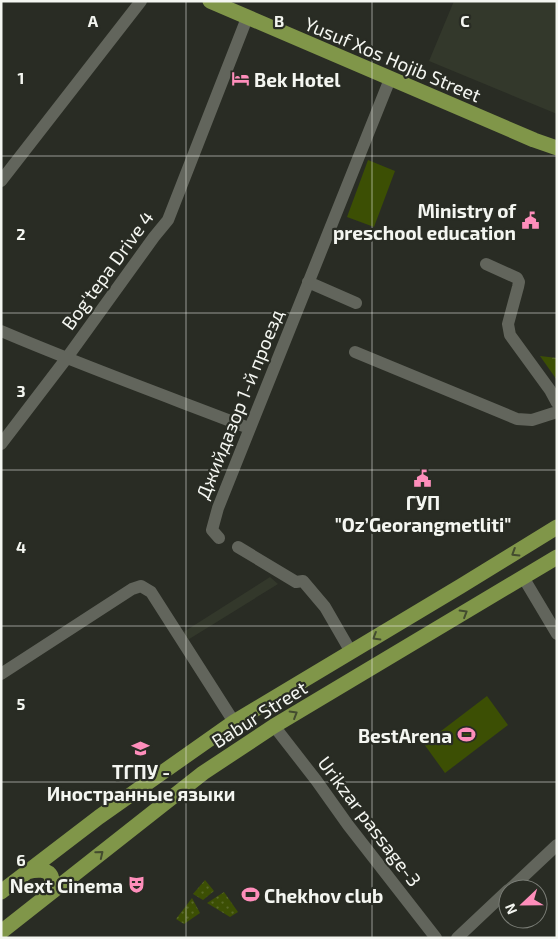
<svg xmlns="http://www.w3.org/2000/svg" width="558" height="939" font-family="'Exo 2',sans-serif">
<style>
.built{fill:#33382b}
.grass{fill:url(#grass-dots)}
.forest{fill:url(#forest-firs)}
.garden{fill:#3c4f04}
.lines{fill:none;stroke-linecap:round;stroke-linejoin:round}
.minor{stroke:#62655c;stroke-width:12}
.major{stroke:#809649;stroke-width:15}
.oneway{stroke:#434c2f}
.grid{fill:none;stroke:#f4f6f1;stroke-width:1;stroke-opacity:0.55}
.labels{text-anchor:middle;dominant-baseline:central;stroke-width:4.5;stroke-linejoin:round;paint-order:stroke}
.street-label{font-size:19px;fill:#f4f6f1;stroke:#292c24}
.poi-label{font-size:19px;font-weight:bold;fill:#f4f6f1;stroke:#292c24;text-anchor:end}
.grid-label{font-size:16px;text-anchor:middle;font-weight:bold;fill:#f4f6f1;stroke:#292c24;stroke-width:4.5;stroke-linejoin:round;paint-order:stroke}
</style>
<defs>
<pattern id="grass-dots" width="8" height="8" patternUnits="userSpaceOnUse" patternTransform="scale(1.25)"><rect width="8" height="8" fill="#3c4f04"/><path d="M2 2h.1M6 6h.1" fill="none" stroke="#596929" stroke-width="1.8" stroke-linecap="round"/></pattern>
<pattern id="forest-firs" width="22" height="20" patternUnits="userSpaceOnUse" patternTransform="scale(1.25)"><rect width="22" height="20" fill="#3c4f04"/><path d="M5 1l3.5 6h-7zM16 11l3.5 6h-7z" fill="#596929"/></pattern>
</defs>
<rect width="100%" height="100%" fill="#292c24"/>
<path class="built" d="M 454,1 L 557,1 L 557,114 L 429,61 Z
M 270,577 L 278,584 L 186,641 L 182,633 Z"/>
<path class="grass" d="M 205,880 L 214,891 L 203,900 L 193,894 Z
M 224,892 L 238,912 L 230,917 L 207,903 Z
M 192,898 L 200,913 L 184,924 L 176,919 Z"/>
<path class="forest" d="M 540,356 L 557,358 L 557,380 Z"/>
<path class="garden" d="M 368,160 L 395,171 L 374,227 L 347,217 Z
M 487,696 L 508,725 L 445,773 L 424,744 Z"/>
<g class="lines">
<path class="minor" d="M 1,181 L 141,1
M 486,264 L 517,278 L 519,282 L 518,287 L 508,324 L 510,335 L 550,390 L 557,403
M 308,282 L 356,303
M 1,331 C 83,366 166,396 249,428
M 355,352 L 517,419 L 532,420 L 557,412
M 1,444 L 66,359 L 154,237 L 168,220 L 247,18
M 219,538 L 212,530 L 218,508 L 390,79
M 238,547 L 296,582 L 303,581 L 325,607 L 351,652
M 523,577 L 557,634
M 1,674 L 132,589 L 141,586 L 151,592 L 234,722
M 274,726 L 316,780 L 348,825 L 436,938
M 510,889 L 557,845
M 457,938 L 508,890"/>
<path class="major" d="M 210,1 L 534,140 L 557,148
M 27,872 C 50,866 59,876 45,896
M 1,892 L 99,817 L 234,722 L 461,586 L 557,527
M 1,932 L 203,773 L 274,726 L 557,557"/>
</g>
<defs><path id="oneway-chevron" d="M-2-3.5L2.5 0L-2 3.5" fill="none" stroke-width="1.6" stroke-linecap="round" stroke-linejoin="round" transform="scale(1.25)"/></defs>
<g class="oneway">
<use href="#oneway-chevron" transform="translate(515 553) rotate(148)"/>
<use href="#oneway-chevron" transform="translate(464 613) rotate(-31)"/>
<use href="#oneway-chevron" transform="translate(376 637) rotate(149)"/>
<use href="#oneway-chevron" transform="translate(294 714) rotate(-31)"/>
<use href="#oneway-chevron" transform="translate(100 854) rotate(-39)"/>
</g>
<path class="grid" d="M 186,1 L 186,938M 372,1 L 372,938M 1,156 L 557,156M 1,313 L 557,313M 1,470 L 557,470M 1,626 L 557,626M 1,782 L 557,782"/>
<defs>
<symbol id="hotel-bare" viewBox="-9 -9 18 18"><path d="M-6-4.5h1.5V1H6V5H4.5V3h-9V5H-6ZM-4 0a1.8 1.8 0 1 1 3.6 0ZM.5 0V-2.5h3Q6-2.5 6 0Z" fill="#fe8ebb" stroke="#292c24" stroke-width="2.5" paint-order="stroke"/></symbol>
<symbol id="civic-bare" viewBox="-9 -9 18 18"><path d="M-.6-6.5H3V-4.5H.6V-3L4-1V1h2V6H-6V1h2V-1L-.6-3ZM-1.2 2.5V6h2.4V2.5Z" fill="#fe8ebb" stroke="#292c24" stroke-width="2.5" paint-order="stroke"/></symbol>
<symbol id="stadium-bare" viewBox="-9 -9 18 18"><path d="M0-5a6.5 5 0 1 0 0 10a6.5 5 0 1 0 0-10ZM-3.5-1.8h7v3.6h-7Z" fill="#fe8ebb" stroke="#292c24" stroke-width="2.5" paint-order="stroke"/></symbol>
<symbol id="school-bare" viewBox="-9 -9 18 18"><path d="M0-5L7-2L0 1L-7-2ZM-4 1L0 2.5L4 1V4Q0 6-4 4Z" fill="#fe8ebb" stroke="#292c24" stroke-width="2.5" paint-order="stroke"/></symbol>
<symbol id="theatre-bare" viewBox="-9 -9 18 18"><path d="M-5-5.5Q0-4 5-5.5V0Q5 5 0 6Q-5 5-5 0ZM-3.3-2.5H-1v1.5H-3.3ZM1-2.5H3.3v1.5H1ZM-2.8 1Q0 5.5 2.8 1Z" fill="#fe8ebb" stroke="#292c24" stroke-width="2.5" paint-order="stroke"/></symbol>
</defs>
<g fill-rule="evenodd">
<use href="#hotel-bare" x="228" y="66" width="25" height="25"/>
<use href="#civic-bare" x="518" y="208" width="25" height="25"/>
<use href="#civic-bare" x="410" y="466" width="25" height="25"/>
<use href="#stadium-bare" x="454" y="722" width="25" height="25"/>
<use href="#school-bare" x="128" y="736" width="25" height="25"/>
<use href="#theatre-bare" x="124" y="872" width="25" height="25"/>
<use href="#stadium-bare" x="238" y="882" width="25" height="25"/>
</g>
<g class="labels">
<g class="street-label">
<text transform="translate(393 59) rotate(23)">Yusuf Xos Hojib Street</text>
<text transform="translate(107 270) rotate(-54)">Bog'tepa Drive 4</text>
<text transform="translate(239 404) rotate(-68)">Джийдазор 1-й проезд</text>
<text transform="translate(259 714) rotate(-32)">Babur Street</text>
<text transform="translate(370 821) rotate(53)">Urikzar passage-3</text>
</g>
<g class="poi-label">
<text x="254" y="79" text-anchor="start">Bek Hotel</text>
<text x="516" y="210">Ministry of<tspan x="516" dy="22">preschool education</tspan></text>
<text x="423" y="502" text-anchor="middle">ГУП<tspan x="423" dy="22">"Oz’Georangmetliti"</tspan></text>
<text x="452" y="735">BestArena</text>
<text x="141" y="771" text-anchor="middle">ТГПУ -<tspan x="141" dy="22">Иностранные языки</tspan></text>
<text x="123" y="885">Next Cinema</text>
<text x="264" y="895" text-anchor="start">Chekhov club</text>
</g>
</g>
<g class="grid-label">
<text x="93" y="27">A</text>
<text x="279" y="27">B</text>
<text x="465" y="27">C</text>
<text x="21" y="84">1</text>
<text x="21" y="240">2</text>
<text x="21" y="397">3</text>
<text x="21" y="553">4</text>
<text x="21" y="710">5</text>
<text x="21" y="866">6</text>
</g>
<rect width="558" height="939" fill="none" stroke="#f4f6f1" stroke-width="5"/>
<g transform="translate(523 904) rotate(248)"><circle r="24" fill="#292c24" stroke="#7a7d76"/>
<path d="M0-4L9 19L0 12L-9 19Z" fill="#fe8ebb"/>
<text y="-8" font-size="14" font-weight="bold" text-anchor="middle" fill="#f4f6f1">N</text>
</g>
</svg>
